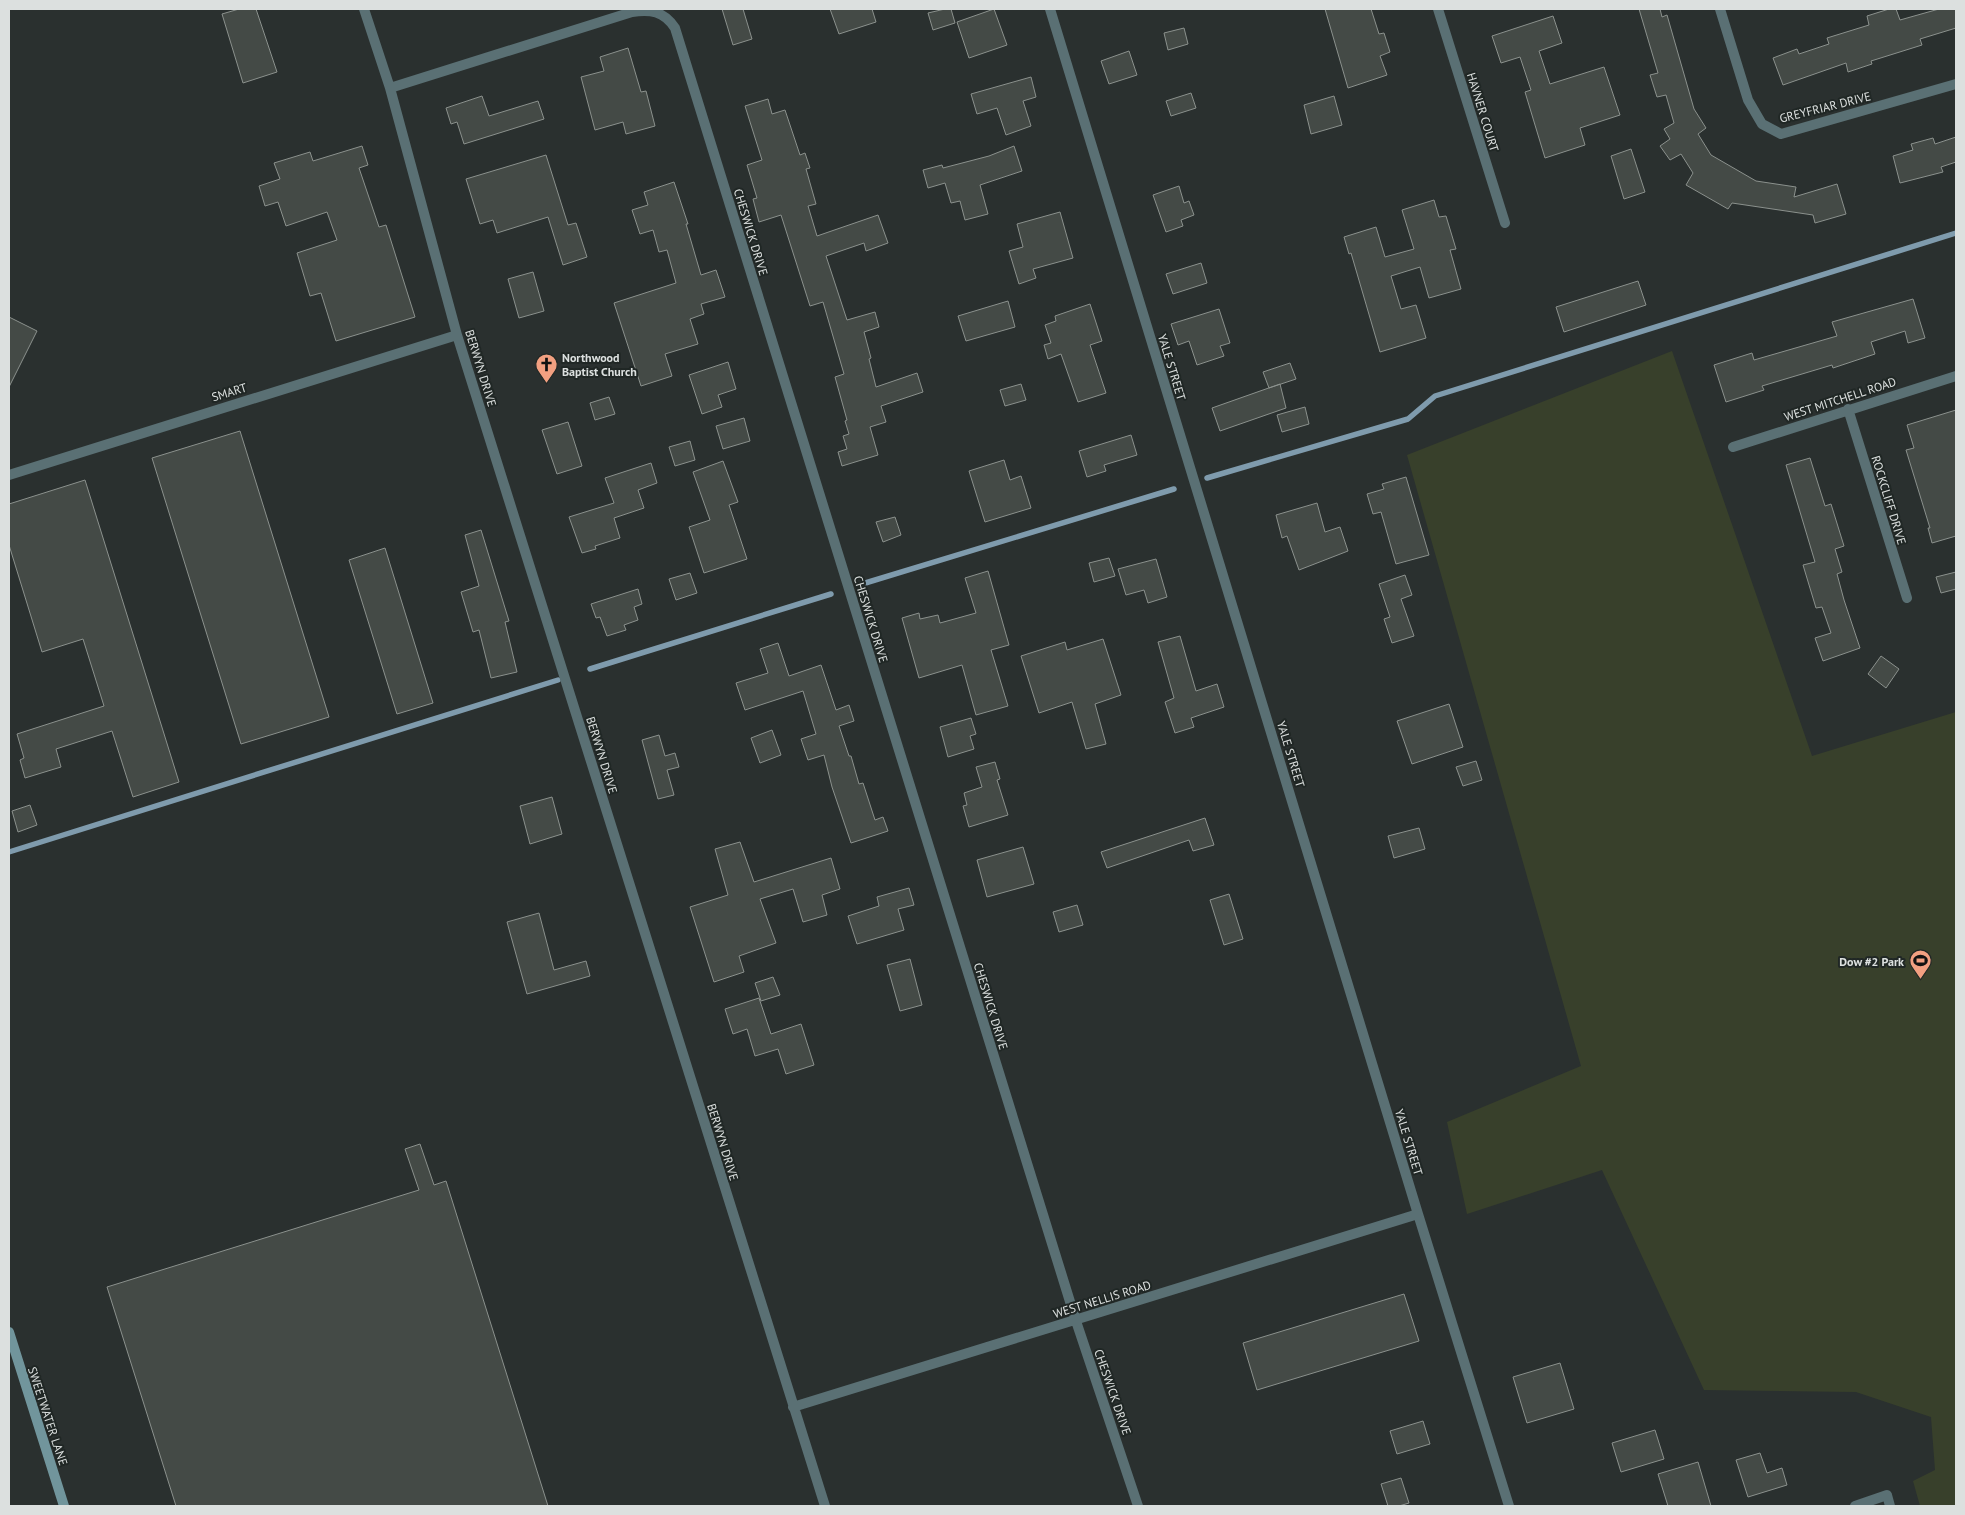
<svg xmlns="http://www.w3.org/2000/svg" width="1965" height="1515" font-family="'PT Sans',sans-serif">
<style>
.green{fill:#38402b}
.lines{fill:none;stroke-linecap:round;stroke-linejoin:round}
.stream{stroke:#7f9bad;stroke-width:5.5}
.building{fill:#444a46;stroke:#8b918d}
.street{stroke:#5a7074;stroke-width:10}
.secondary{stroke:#71959c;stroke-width:10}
.labels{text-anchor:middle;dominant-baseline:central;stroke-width:4;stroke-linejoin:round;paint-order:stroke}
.street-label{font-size:12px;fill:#dce0df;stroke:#202725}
.poi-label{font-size:12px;font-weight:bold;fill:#dce0df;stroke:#202725;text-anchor:start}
</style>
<rect width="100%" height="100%" fill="#2a302f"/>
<path class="green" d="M 1672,351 L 1812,756 L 1956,712 L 1956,1506 L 1920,1506 L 1913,1481 L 1935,1470 L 1931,1417 L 1856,1392 L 1704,1390 L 1602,1170 L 1467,1214 L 1447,1122 L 1581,1066 L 1407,455 Z"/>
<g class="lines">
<path class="stream" d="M 1207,478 L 1408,419 L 1435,396 L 1956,233
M 862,584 L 1174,489
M 590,669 L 831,594
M 9,852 L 558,680"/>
</g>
<path class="building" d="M 239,9 L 256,9 L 277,72 L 243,83 L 222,14 Z
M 722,9 L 743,9 L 752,39 L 733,45 Z
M 830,9 L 872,9 L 876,22 L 839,34 Z
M 945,9 L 951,9 L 955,23 L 933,30 L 928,13 Z
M 994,9 L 1007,45 L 969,58 L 957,22 Z
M 1325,9 L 1371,9 L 1379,34 L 1384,33 L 1390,52 L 1380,56 L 1387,75 L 1348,88 Z
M 1639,9 L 1660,9 L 1662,17 L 1667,15 L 1694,109 L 1706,128 L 1698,134 L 1711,155 L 1756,181 L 1796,187 L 1794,197 L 1837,184 L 1846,214 L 1815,223 L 1813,215 L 1732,203 L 1728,209 L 1686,185 L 1693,173 L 1681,154 L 1670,160 L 1660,146 L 1670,139 L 1664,129 L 1674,123 L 1666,95 L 1657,97 L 1650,75 L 1658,73 Z
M 1889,9 L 1896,9 L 1900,20 L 1939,9 L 1956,9 L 1956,28 L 1920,39 L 1922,45 L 1871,61 L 1872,64 L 1848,72 L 1846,63 L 1783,85 L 1773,58 L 1797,49 L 1799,54 L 1829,44 L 1827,38 L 1869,25 L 1867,16 Z
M 1553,16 L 1562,43 L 1539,51 L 1550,84 L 1604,67 L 1620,115 L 1580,128 L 1585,145 L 1545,158 L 1525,92 L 1531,90 L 1520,57 L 1501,63 L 1492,36 Z
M 1184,28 L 1188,44 L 1168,50 L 1164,33 Z
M 628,48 L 641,92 L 646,91 L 655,126 L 626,134 L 623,122 L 595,130 L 581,77 L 604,71 L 600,57 Z
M 1129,51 L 1137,75 L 1109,84 L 1101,61 Z
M 1031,77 L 1036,97 L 1023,101 L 1031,126 L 1006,135 L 997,108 L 977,114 L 971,94 Z
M 1191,93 L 1196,108 L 1171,116 L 1166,101 Z
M 482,96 L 489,116 L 538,101 L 544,119 L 464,144 L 457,122 L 451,124 L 446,108 Z
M 1334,96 L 1342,125 L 1311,134 L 1304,105 Z
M 768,99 L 772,114 L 785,110 L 800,155 L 805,153 L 810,168 L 806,169 L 816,204 L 808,206 L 817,236 L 878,215 L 888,243 L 866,251 L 864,243 L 826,256 L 847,320 L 875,312 L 879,327 L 864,332 L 871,358 L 869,359 L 876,387 L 917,373 L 923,392 L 881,406 L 886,422 L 870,427 L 878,455 L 842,466 L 838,452 L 847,449 L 843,436 L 849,434 L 845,421 L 847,420 L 835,377 L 844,374 L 823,302 L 810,306 L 781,215 L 759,222 L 753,199 L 757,198 L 747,165 L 762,160 L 745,106 Z
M 1956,137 L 1956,162 L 1941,167 L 1943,172 L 1900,183 L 1893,156 L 1913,150 L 1911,144 L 1933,138 L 1935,144 Z
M 362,146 L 368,165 L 359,168 L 379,227 L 386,225 L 415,317 L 336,341 L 321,293 L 310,296 L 297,253 L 337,240 L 327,212 L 286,226 L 278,202 L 265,206 L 259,186 L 280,179 L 274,163 L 310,152 L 313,161 Z
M 1014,146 L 1022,171 L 980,185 L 988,214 L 965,220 L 960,201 L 951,203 L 945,183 L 928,188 L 923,170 L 942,165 L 943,168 L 989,156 Z
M 1631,149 L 1645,192 L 1624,199 L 1611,156 Z
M 546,155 L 568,225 L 576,223 L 587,257 L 563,265 L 548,217 L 497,233 L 493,220 L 480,224 L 466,179 Z
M 674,182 L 688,224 L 686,224 L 701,275 L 716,270 L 725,297 L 701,304 L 704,314 L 690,319 L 698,344 L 665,354 L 672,376 L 641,386 L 614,303 L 676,283 L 667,250 L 659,252 L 653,230 L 640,234 L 632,210 L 648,205 L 644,192 Z
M 1179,186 L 1184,203 L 1189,201 L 1194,215 L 1181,220 L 1183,226 L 1166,232 L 1153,195 Z
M 1434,200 L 1439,217 L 1446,216 L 1456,249 L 1450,250 L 1461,289 L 1429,298 L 1420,267 L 1391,276 L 1401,309 L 1416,305 L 1426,338 L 1380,352 L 1351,253 L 1349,254 L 1344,237 L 1376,227 L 1385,257 L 1414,249 L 1402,210 Z
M 1060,212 L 1073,258 L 1033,269 L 1036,278 L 1019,284 L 1009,251 L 1023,247 L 1017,224 Z
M 1201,263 L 1207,283 L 1173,294 L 1166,274 Z
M 533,272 L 544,311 L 519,318 L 508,279 Z
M 1638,281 L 1646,305 L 1564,332 L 1556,307 Z
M 1913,299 L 1925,338 L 1908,343 L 1905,331 L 1871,342 L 1875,354 L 1833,368 L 1832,365 L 1762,386 L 1764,390 L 1726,402 L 1714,365 L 1752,353 L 1754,360 L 1837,336 L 1832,322 Z
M 1008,301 L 1015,327 L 966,341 L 958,316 Z
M 1090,304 L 1102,341 L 1090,345 L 1106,393 L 1078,402 L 1061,354 L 1048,359 L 1044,345 L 1051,343 L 1045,325 L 1056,321 L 1055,316 Z
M 1219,309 L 1230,343 L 1220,346 L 1224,356 L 1197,365 L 1189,341 L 1178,345 L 1171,324 Z
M 9,317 L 37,331 L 9,387 Z
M 728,362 L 736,389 L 718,395 L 722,407 L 702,414 L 689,375 Z
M 1290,363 L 1296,379 L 1269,388 L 1263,372 Z
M 1021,384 L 1026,400 L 1005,406 L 1000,390 Z
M 1280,384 L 1286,408 L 1220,431 L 1212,408 Z
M 609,397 L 615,414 L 595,420 L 590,403 Z
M 1305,407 L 1309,424 L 1282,432 L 1277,415 Z
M 1956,410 L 1956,536 L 1932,543 L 1928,528 L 1930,528 L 1906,450 L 1914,448 L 1907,425 Z
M 744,418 L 750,441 L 723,449 L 716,426 Z
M 568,422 L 582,466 L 557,474 L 542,430 Z
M 240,431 L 329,717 L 241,744 L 152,458 Z
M 1131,435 L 1137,455 L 1104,465 L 1106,471 L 1087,477 L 1079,451 Z
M 690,441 L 695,460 L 675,466 L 669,447 Z
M 1810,458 L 1825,506 L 1831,504 L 1844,546 L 1835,549 L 1842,572 L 1837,574 L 1844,600 L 1860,648 L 1823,661 L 1815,638 L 1831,633 L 1822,607 L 1816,608 L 1803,565 L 1815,562 L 1786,465 Z
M 1004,460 L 1010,480 L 1021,476 L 1031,508 L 985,522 L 969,471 Z
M 723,461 L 738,502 L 729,505 L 747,559 L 704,573 L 689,527 L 710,520 L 693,472 Z
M 651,463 L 657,483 L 638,490 L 644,508 L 614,518 L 620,538 L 595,546 L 596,549 L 582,553 L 569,517 L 614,503 L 605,478 Z
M 1406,477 L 1429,555 L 1396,564 L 1381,512 L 1373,514 L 1367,494 L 1384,489 L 1382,484 Z
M 85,480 L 179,782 L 133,797 L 112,731 L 56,749 L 61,767 L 25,778 L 20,760 L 24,758 L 17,734 L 104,706 L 83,639 L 42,652 L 9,545 L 9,504 Z
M 1317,503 L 1325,532 L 1340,527 L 1348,551 L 1299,570 L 1287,536 L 1282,538 L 1276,515 Z
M 895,517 L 901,535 L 883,542 L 876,522 Z
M 481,530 L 509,621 L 505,622 L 517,672 L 491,678 L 479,630 L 473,632 L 461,592 L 479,586 L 465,535 Z
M 385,548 L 433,703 L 397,714 L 349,560 Z
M 1109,558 L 1115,576 L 1094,582 L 1089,563 Z
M 1156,559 L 1167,597 L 1148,603 L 1144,590 L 1126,595 L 1118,569 Z
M 988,571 L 1009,645 L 991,650 L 1008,706 L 976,715 L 962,665 L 919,678 L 902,618 L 919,613 L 920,619 L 938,615 L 940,623 L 976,613 L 965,578 Z
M 1956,572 L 1956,589 L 1941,593 L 1936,577 Z
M 690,573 L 697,593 L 676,600 L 669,579 Z
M 1405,575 L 1412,595 L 1401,599 L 1414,636 L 1392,643 L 1384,619 L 1390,617 L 1379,584 Z
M 638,589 L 642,604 L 634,607 L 638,620 L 624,625 L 626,630 L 607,636 L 600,617 L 596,618 L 591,604 Z
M 1180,636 L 1196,691 L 1217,684 L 1224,707 L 1191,718 L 1194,727 L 1175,733 L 1165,702 L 1174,698 L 1158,642 Z
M 1103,639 L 1121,695 L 1095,704 L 1106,744 L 1086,749 L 1072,702 L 1039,713 L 1021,656 L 1065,642 L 1067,650 Z
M 778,643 L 789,676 L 821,665 L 836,710 L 849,705 L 854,721 L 839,726 L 849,756 L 851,756 L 859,784 L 863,783 L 875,820 L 883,817 L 888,831 L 851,843 L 832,787 L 824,755 L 808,760 L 801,739 L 816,734 L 803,691 L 745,710 L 736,683 L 768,673 L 760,649 Z
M 1881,656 L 1899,669 L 1886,688 L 1868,674 Z
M 1449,704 L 1463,747 L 1412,764 L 1397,721 Z
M 971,718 L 976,734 L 970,736 L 974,749 L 948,757 L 940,727 Z
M 772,730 L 781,755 L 760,763 L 751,738 Z
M 659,735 L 665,756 L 675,753 L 679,767 L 667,770 L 674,795 L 658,799 L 642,740 Z
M 1476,761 L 1482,780 L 1463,786 L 1456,767 Z
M 995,762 L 1000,779 L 997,780 L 1008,815 L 969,827 L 963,806 L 967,805 L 964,793 L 982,787 L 976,767 Z
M 552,797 L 562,834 L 530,844 L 520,806 Z
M 30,805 L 37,825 L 18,832 L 12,811 Z
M 1205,818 L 1214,845 L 1193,851 L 1189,840 L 1107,868 L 1101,852 Z
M 1419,828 L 1425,849 L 1394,858 L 1388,836 Z
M 740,842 L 754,882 L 831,858 L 840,889 L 822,895 L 827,915 L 803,922 L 793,889 L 760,899 L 776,943 L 739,956 L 744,972 L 714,982 L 690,907 L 728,895 L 715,849 Z
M 1023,847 L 1034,884 L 987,897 L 977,860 Z
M 909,888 L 914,905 L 898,909 L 904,930 L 857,944 L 848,916 L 879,906 L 877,897 Z
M 1229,894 L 1243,939 L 1224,945 L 1210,900 Z
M 1077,905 L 1083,925 L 1059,932 L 1053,912 Z
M 539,913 L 554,970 L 586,961 L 590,976 L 527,994 L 507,922 Z
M 910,959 L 922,1005 L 900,1011 L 887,965 Z
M 773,977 L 780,995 L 761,1001 L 755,983 Z
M 759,998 L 771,1034 L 801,1024 L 814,1065 L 786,1074 L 778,1049 L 755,1056 L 747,1029 L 733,1034 L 725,1009 Z
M 420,1144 L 434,1185 L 446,1181 L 548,1506 L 176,1506 L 107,1287 L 419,1190 L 405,1149 Z
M 1404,1294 L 1419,1341 L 1257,1390 L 1243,1343 Z
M 1560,1363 L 1574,1409 L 1527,1423 L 1513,1377 Z
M 1423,1421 L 1430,1444 L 1397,1454 L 1390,1431 Z
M 1655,1430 L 1664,1459 L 1621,1472 L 1612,1443 Z
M 1760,1453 L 1767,1473 L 1782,1468 L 1787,1485 L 1748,1497 L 1736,1460 Z
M 1698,1462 L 1711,1506 L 1668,1506 L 1658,1474 Z
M 1401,1478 L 1409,1503 L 1399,1506 L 1388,1506 L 1381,1484 Z"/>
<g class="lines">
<path class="street" d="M 364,9 L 390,88 L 457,335 L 825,1506
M 1050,9 L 1418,1214 L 1509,1506
M 1438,9 L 1505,223
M 1720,9 L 1748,100 L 1762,124 L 1781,134 L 1956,84
M 390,88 L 632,12 C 650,9 664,11 675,28 L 1076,1321 L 1138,1506
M 1848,409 L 1907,598
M 1733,447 L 1956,376
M 9,475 L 457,335
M 793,1407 L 1418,1214
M 1855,1506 L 1887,1495 L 1890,1506"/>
<path class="secondary" d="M 9,1332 L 64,1506"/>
</g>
<defs>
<symbol id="church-pin" viewBox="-11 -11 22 30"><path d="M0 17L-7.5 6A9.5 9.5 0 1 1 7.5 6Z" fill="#f2a081" stroke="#202725"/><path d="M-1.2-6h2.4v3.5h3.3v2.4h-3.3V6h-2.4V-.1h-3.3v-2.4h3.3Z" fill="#111"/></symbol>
<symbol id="stadium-pin" viewBox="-11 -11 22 30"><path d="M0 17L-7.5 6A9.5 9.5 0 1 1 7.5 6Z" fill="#f2a081" stroke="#202725"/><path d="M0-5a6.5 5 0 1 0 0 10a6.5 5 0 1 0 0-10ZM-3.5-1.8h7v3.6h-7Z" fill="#111"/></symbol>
</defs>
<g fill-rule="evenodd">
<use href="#church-pin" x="534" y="352" width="25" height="34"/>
<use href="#stadium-pin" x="1908" y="948" width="25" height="34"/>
</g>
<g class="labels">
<g class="street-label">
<text transform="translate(1825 107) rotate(-14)">GREYFRIAR DRIVE</text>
<text transform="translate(1483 112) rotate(73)">HAVNER COURT</text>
<text transform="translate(751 232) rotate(73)">CHESWICK DRIVE</text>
<text transform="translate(1172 367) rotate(73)">YALE STREET</text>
<text transform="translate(481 368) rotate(73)">BERWYN DRIVE</text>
<text transform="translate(229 392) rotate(-17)">SMART</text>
<text transform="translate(1840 399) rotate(-18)">WEST MITCHELL ROAD</text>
<text transform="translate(1889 500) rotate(73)">ROCKCLIFF DRIVE</text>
<text transform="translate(871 619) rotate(73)">CHESWICK DRIVE</text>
<text transform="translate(1291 754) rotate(73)">YALE STREET</text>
<text transform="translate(602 755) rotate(73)">BERWYN DRIVE</text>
<text transform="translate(991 1006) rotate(73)">CHESWICK DRIVE</text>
<text transform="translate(723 1142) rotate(73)">BERWYN DRIVE</text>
<text transform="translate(1409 1142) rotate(73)">YALE STREET</text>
<text transform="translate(1102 1299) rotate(-17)">WEST NELLIS ROAD</text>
<text transform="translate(1113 1392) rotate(71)">CHESWICK DRIVE</text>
<text transform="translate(48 1416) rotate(72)">SWEETWATER LANE</text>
</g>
<g class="poi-label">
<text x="562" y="357">Northwood<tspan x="562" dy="14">Baptist Church</tspan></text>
<text x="1904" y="961" text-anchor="end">Dow #2 Park</text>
</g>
</g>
<rect width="1965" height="1515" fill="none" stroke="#dce0df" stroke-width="20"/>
</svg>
